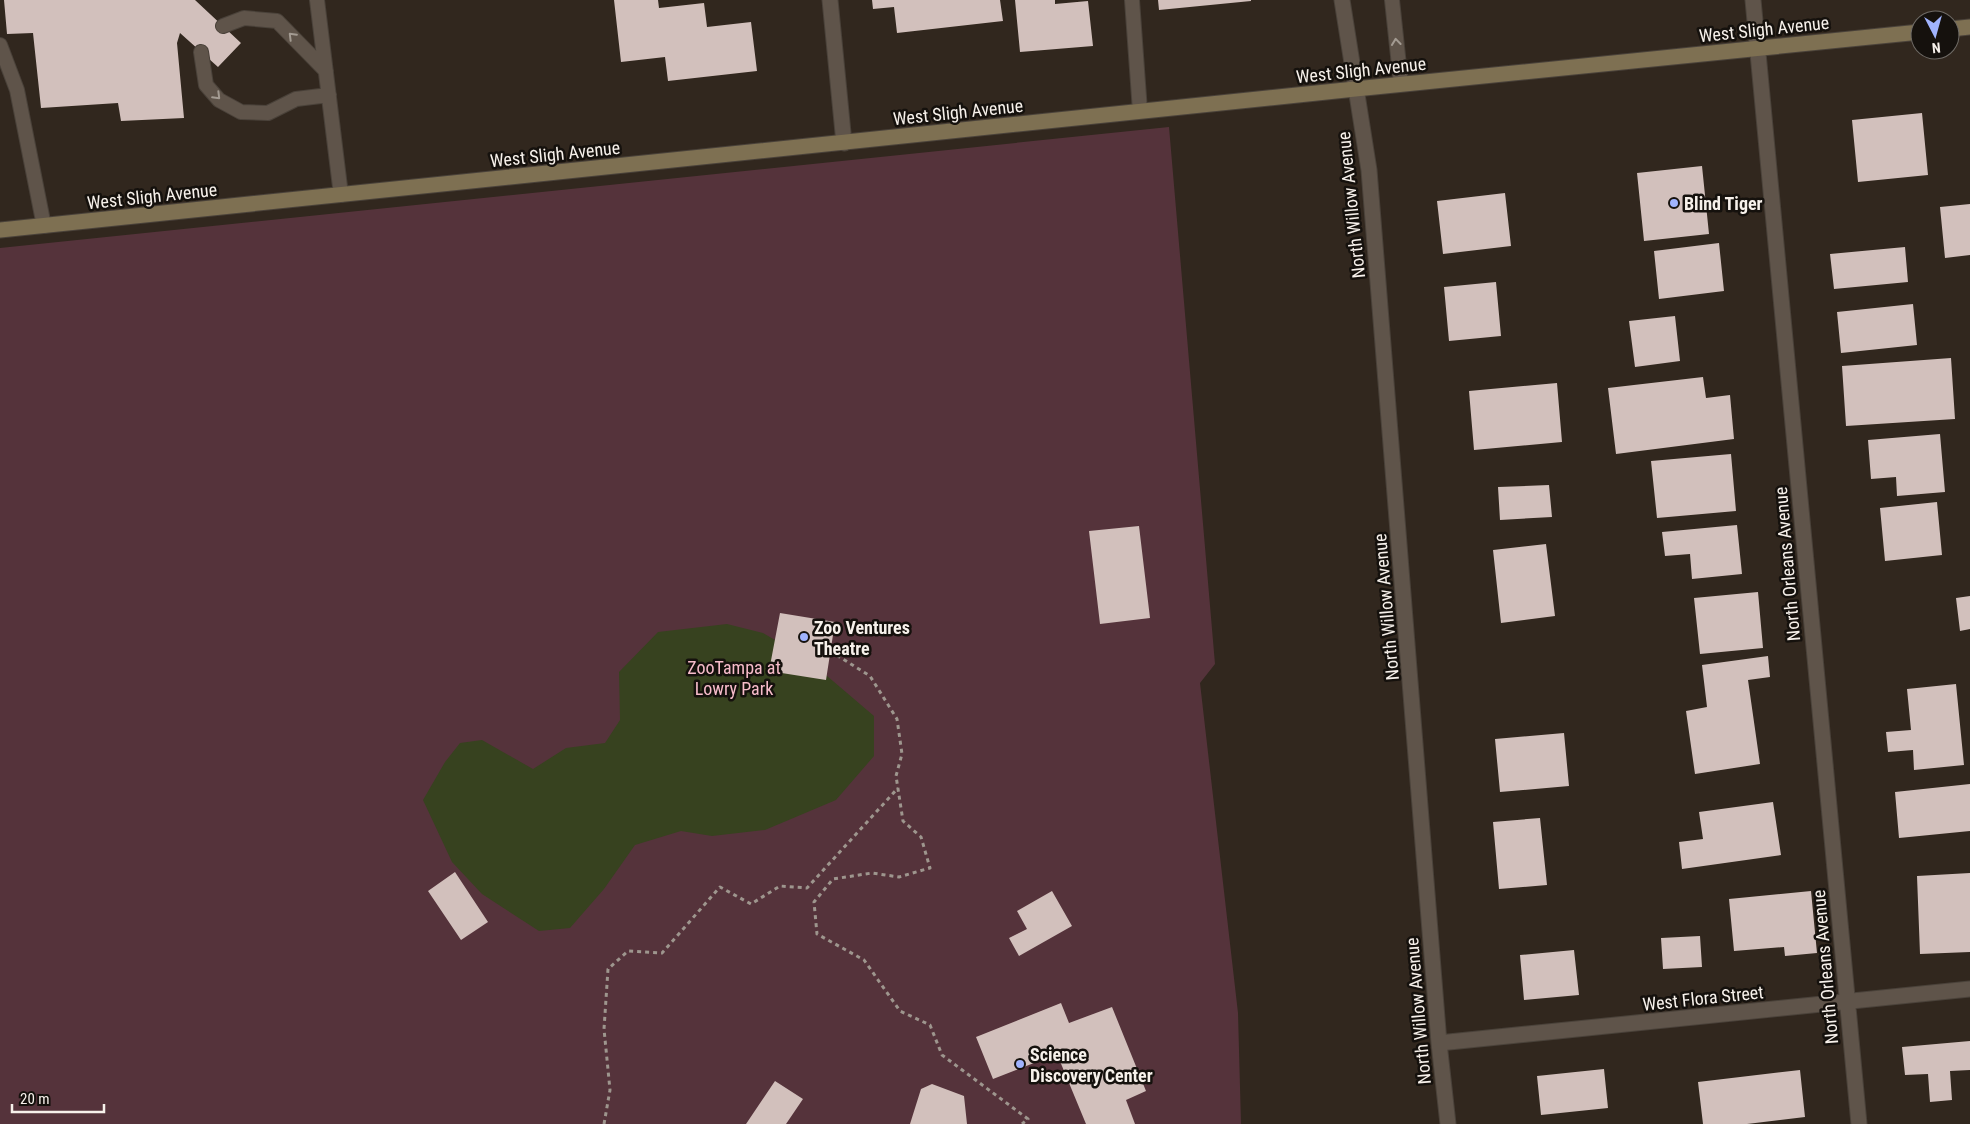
<svg xmlns="http://www.w3.org/2000/svg" width="1970" height="1124" font-family="'Roboto Condensed',sans-serif">
<style>
.green{fill:#55333b}
.water{fill:#37421f}
.building{fill:#d2c0bc}
.lines{fill:none;stroke-linecap:round;stroke-linejoin:round}
.lane-casing{stroke:#4a423a;stroke-width:16}
.street-casing{stroke:#4a423a;stroke-width:17}
.secondary-casing{stroke:#4a423a;stroke-width:17}
.path{stroke:#9e968e;stroke-width:3;stroke-dasharray:4 4;stroke-linecap:butt}
.lane{stroke:#5f544a;stroke-width:14}
.street{stroke:#5f544a;stroke-width:15}
.secondary{stroke:#7e7052;stroke-width:15}
.oneway{stroke:#a39b92}
.poi-dot{fill:#a0b3fd;stroke:#15110d;stroke-width:2}
.labels{text-anchor:middle;dominant-baseline:central;stroke-width:5;stroke-linejoin:round;paint-order:stroke}
.street-label{font-size:18px;fill:#f7f1eb;stroke:#15110d}
.poi-label{font-size:18px;font-weight:bold;fill:#f7f1eb;stroke:#15110d;text-anchor:start}
.park-label{font-size:18px;fill:#f7bcca;stroke:#15110d}
</style>
<rect width="100%" height="100%" fill="#31271e"/>
<path class="green" d="M 1169,127 L 1215,664 L 1200,683 L 1238,1013 L 1241,1124 L 0,1124 L 0,248 Z"/>
<path class="water" d="M 727,624 L 763,633 L 806,658 L 874,716 L 874,756 L 836,800 L 765,830 L 712,836 L 681,831 L 635,845 L 604,889 L 570,928 L 539,931 L 482,894 L 452,862 L 423,800 L 445,762 L 460,743 L 482,740 L 533,769 L 566,748 L 605,743 L 620,720 L 619,672 L 658,632 Z"/>
<path class="building" d="M 4,0 L 195,0 L 241,43 L 218,67 L 180,33 L 177,43 L 184,118 L 121,121 L 118,103 L 41,108 L 33,33 L 7,34 Z
M 614,0 L 658,0 L 659,8 L 704,3 L 707,27 L 751,22 L 757,71 L 668,81 L 665,57 L 621,62 Z
M 872,0 L 1000,0 L 1003,21 L 897,33 L 894,7 L 873,9 Z
M 1015,0 L 1055,0 L 1055,4 L 1088,1 L 1093,46 L 1020,52 Z
M 1158,0 L 1251,0 L 1251,1 L 1159,10 Z
M 1922,113 L 1928,175 L 1858,182 L 1852,120 Z
M 1702,166 L 1709,234 L 1644,241 L 1637,173 Z
M 1505,193 L 1511,246 L 1443,254 L 1437,201 Z
M 1970,204 L 1970,255 L 1945,258 L 1940,207 Z
M 1719,243 L 1724,291 L 1659,299 L 1654,251 Z
M 1905,247 L 1908,282 L 1834,289 L 1830,254 Z
M 1496,282 L 1501,336 L 1449,341 L 1444,287 Z
M 1913,304 L 1917,345 L 1841,353 L 1837,312 Z
M 1675,316 L 1680,361 L 1635,367 L 1629,321 Z
M 1951,358 L 1955,419 L 1846,426 L 1842,366 Z
M 1703,377 L 1706,398 L 1730,395 L 1734,439 L 1616,454 L 1608,388 Z
M 1557,383 L 1562,442 L 1474,450 L 1469,391 Z
M 1940,434 L 1945,492 L 1897,496 L 1896,477 L 1871,479 L 1868,440 Z
M 1731,454 L 1736,511 L 1657,518 L 1651,461 Z
M 1549,485 L 1552,517 L 1500,520 L 1498,487 Z
M 1937,502 L 1942,555 L 1885,561 L 1880,508 Z
M 1737,525 L 1742,574 L 1692,579 L 1690,554 L 1665,556 L 1662,532 Z
M 1139,526 L 1150,618 L 1100,624 L 1089,531 Z
M 1546,544 L 1555,616 L 1501,623 L 1493,550 Z
M 1758,592 L 1763,648 L 1700,654 L 1694,598 Z
M 1970,596 L 1970,629 L 1960,631 L 1956,598 Z
M 780,613 L 835,622 L 826,680 L 769,671 Z
M 1768,656 L 1770,677 L 1748,680 L 1760,764 L 1695,774 L 1686,711 L 1707,707 L 1702,665 Z
M 1956,684 L 1964,765 L 1914,770 L 1913,750 L 1888,752 L 1886,732 L 1911,730 L 1907,689 Z
M 1564,733 L 1569,786 L 1500,792 L 1495,739 Z
M 1970,784 L 1970,831 L 1899,838 L 1895,792 Z
M 1773,802 L 1781,855 L 1682,869 L 1679,842 L 1703,839 L 1699,812 Z
M 1540,818 L 1547,885 L 1499,889 L 1493,822 Z
M 455,872 L 488,922 L 461,940 L 428,891 Z
M 1970,873 L 1970,952 L 1920,954 L 1917,876 Z
M 1052,891 L 1072,926 L 1019,956 L 1009,938 L 1027,929 L 1017,911 Z
M 1811,891 L 1817,953 L 1785,956 L 1784,947 L 1734,951 L 1729,899 Z
M 1700,936 L 1702,967 L 1663,969 L 1661,938 Z
M 1574,950 L 1579,995 L 1524,1000 L 1520,955 Z
M 1061,1003 L 1069,1023 L 1112,1007 L 1146,1091 L 1126,1100 L 1135,1124 L 1086,1124 L 1057,1054 L 993,1079 L 976,1037 Z
M 1970,1041 L 1970,1070 L 1950,1071 L 1952,1100 L 1930,1102 L 1928,1074 L 1905,1075 L 1902,1047 Z
M 1604,1069 L 1608,1108 L 1541,1115 L 1537,1076 Z
M 1800,1070 L 1805,1117 L 1747,1124 L 1703,1124 L 1698,1082 Z
M 775,1081 L 803,1099 L 786,1124 L 746,1124 Z
M 932,1084 L 964,1096 L 967,1124 L 910,1124 L 921,1089 Z"/>
<g class="lines">
<defs>
<path id="lane" d="M 317,0 L 341,195
M 1132,0 L 1140,111
M 1392,0 L 1401,84
M 223,26 L 244,18 L 277,21 L 326,71
M 0,45 L 17,90 L 44,226
M 201,52 L 206,85 L 219,100 L 241,112 L 268,113 L 296,99 L 329,95"/>
<path id="street" d="M 830,0 L 844,143
M 1342,0 L 1369,170 L 1439,1043 L 1448,1124
M 1753,0 L 1859,1124
M 1439,1043 L 1970,989"/>
<path id="secondary" d="M 1950,29 L 1970,27
M 0,230 L 1355,89 L 1920,32"/>
</defs>
<use href="#lane" class="lane-casing"/>
<use href="#street" class="street-casing"/>
<use href="#secondary" class="secondary-casing"/>
<path class="path" d="M 830,651 L 870,676 L 897,719 L 902,754 L 896,776 L 903,821 L 921,837 L 930,868 L 899,877 L 872,873 L 833,879 L 814,902 L 817,934 L 864,960 L 900,1011 L 930,1025 L 942,1055 L 1028,1119 L 1022,1124
M 604,1124 L 610,1090 L 604,1029 L 608,969 L 628,951 L 662,953 L 720,887 L 751,904 L 780,886 L 807,888 L 898,788"/>
<use href="#lane" class="lane"/>
<use href="#street" class="street"/>
<use href="#secondary" class="secondary"/>
</g>
<defs><path id="oneway-chevron" d="M-2-3.5L2.5 0L-2 3.5" fill="none" stroke-width="1.6" stroke-linecap="round" stroke-linejoin="round" transform="scale(1.25)"/></defs>
<g class="oneway">
<use href="#oneway-chevron" transform="translate(292 36) rotate(-135)"/>
<use href="#oneway-chevron" transform="translate(1396 42) rotate(-96)"/>
<use href="#oneway-chevron" transform="translate(217 96) rotate(45)"/>
</g>
<g class="poi-dot">
<circle cx="1674" cy="203" r="5"/>
<circle cx="804" cy="637" r="5"/>
<circle cx="1020" cy="1064" r="5"/>
</g>
<g class="labels">
<g class="street-label">
<text transform="translate(1764 29) rotate(-6)">West Sligh Avenue</text>
<text transform="translate(1361 70) rotate(-6)">West Sligh Avenue</text>
<text transform="translate(958 112) rotate(-6)">West Sligh Avenue</text>
<text transform="translate(555 154) rotate(-6)">West Sligh Avenue</text>
<text transform="translate(152 196) rotate(-6)">West Sligh Avenue</text>
<text transform="translate(1351 205) rotate(-96)">North Willow Avenue</text>
<text transform="translate(1787 564) rotate(-95)">North Orleans Avenue</text>
<text transform="translate(1386 607) rotate(-95)">North Willow Avenue</text>
<text transform="translate(1825 967) rotate(-95)">North Orleans Avenue</text>
<text transform="translate(1703 998) rotate(-6)">West Flora Street</text>
<text transform="translate(1418 1011) rotate(-95)">North Willow Avenue</text>
</g>
<g class="poi-label">
<text x="1684" y="203">Blind Tiger</text>
<text x="814" y="627">Zoo Ventures<tspan x="814" dy="21">Theatre</tspan></text>
<text x="1030" y="1054">Science<tspan x="1030" dy="21">Discovery Center</tspan></text>
</g>
<g class="park-label">
<text x="734" y="667">ZooTampa at<tspan x="734" dy="21">Lowry Park</tspan></text>
</g>
</g>
<g transform="translate(1935 35) rotate(174)"><circle r="24" fill="#15110d" stroke="#6f6b66"/>
<path d="M0-4L9 19L0 12L-9 19Z" fill="#a0b3fd"/>
<text y="-8" font-size="14" font-weight="bold" text-anchor="middle" fill="#f7f1eb">N</text>
</g>
<path d="M12 1104v8h92v-8" fill="none" stroke="#f7f1eb" stroke-width="2.5"/>
<text x="20" y="1104" font-size="15" fill="#f7f1eb" stroke="#15110d" stroke-width="4" paint-order="stroke">20 m</text>
</svg>
